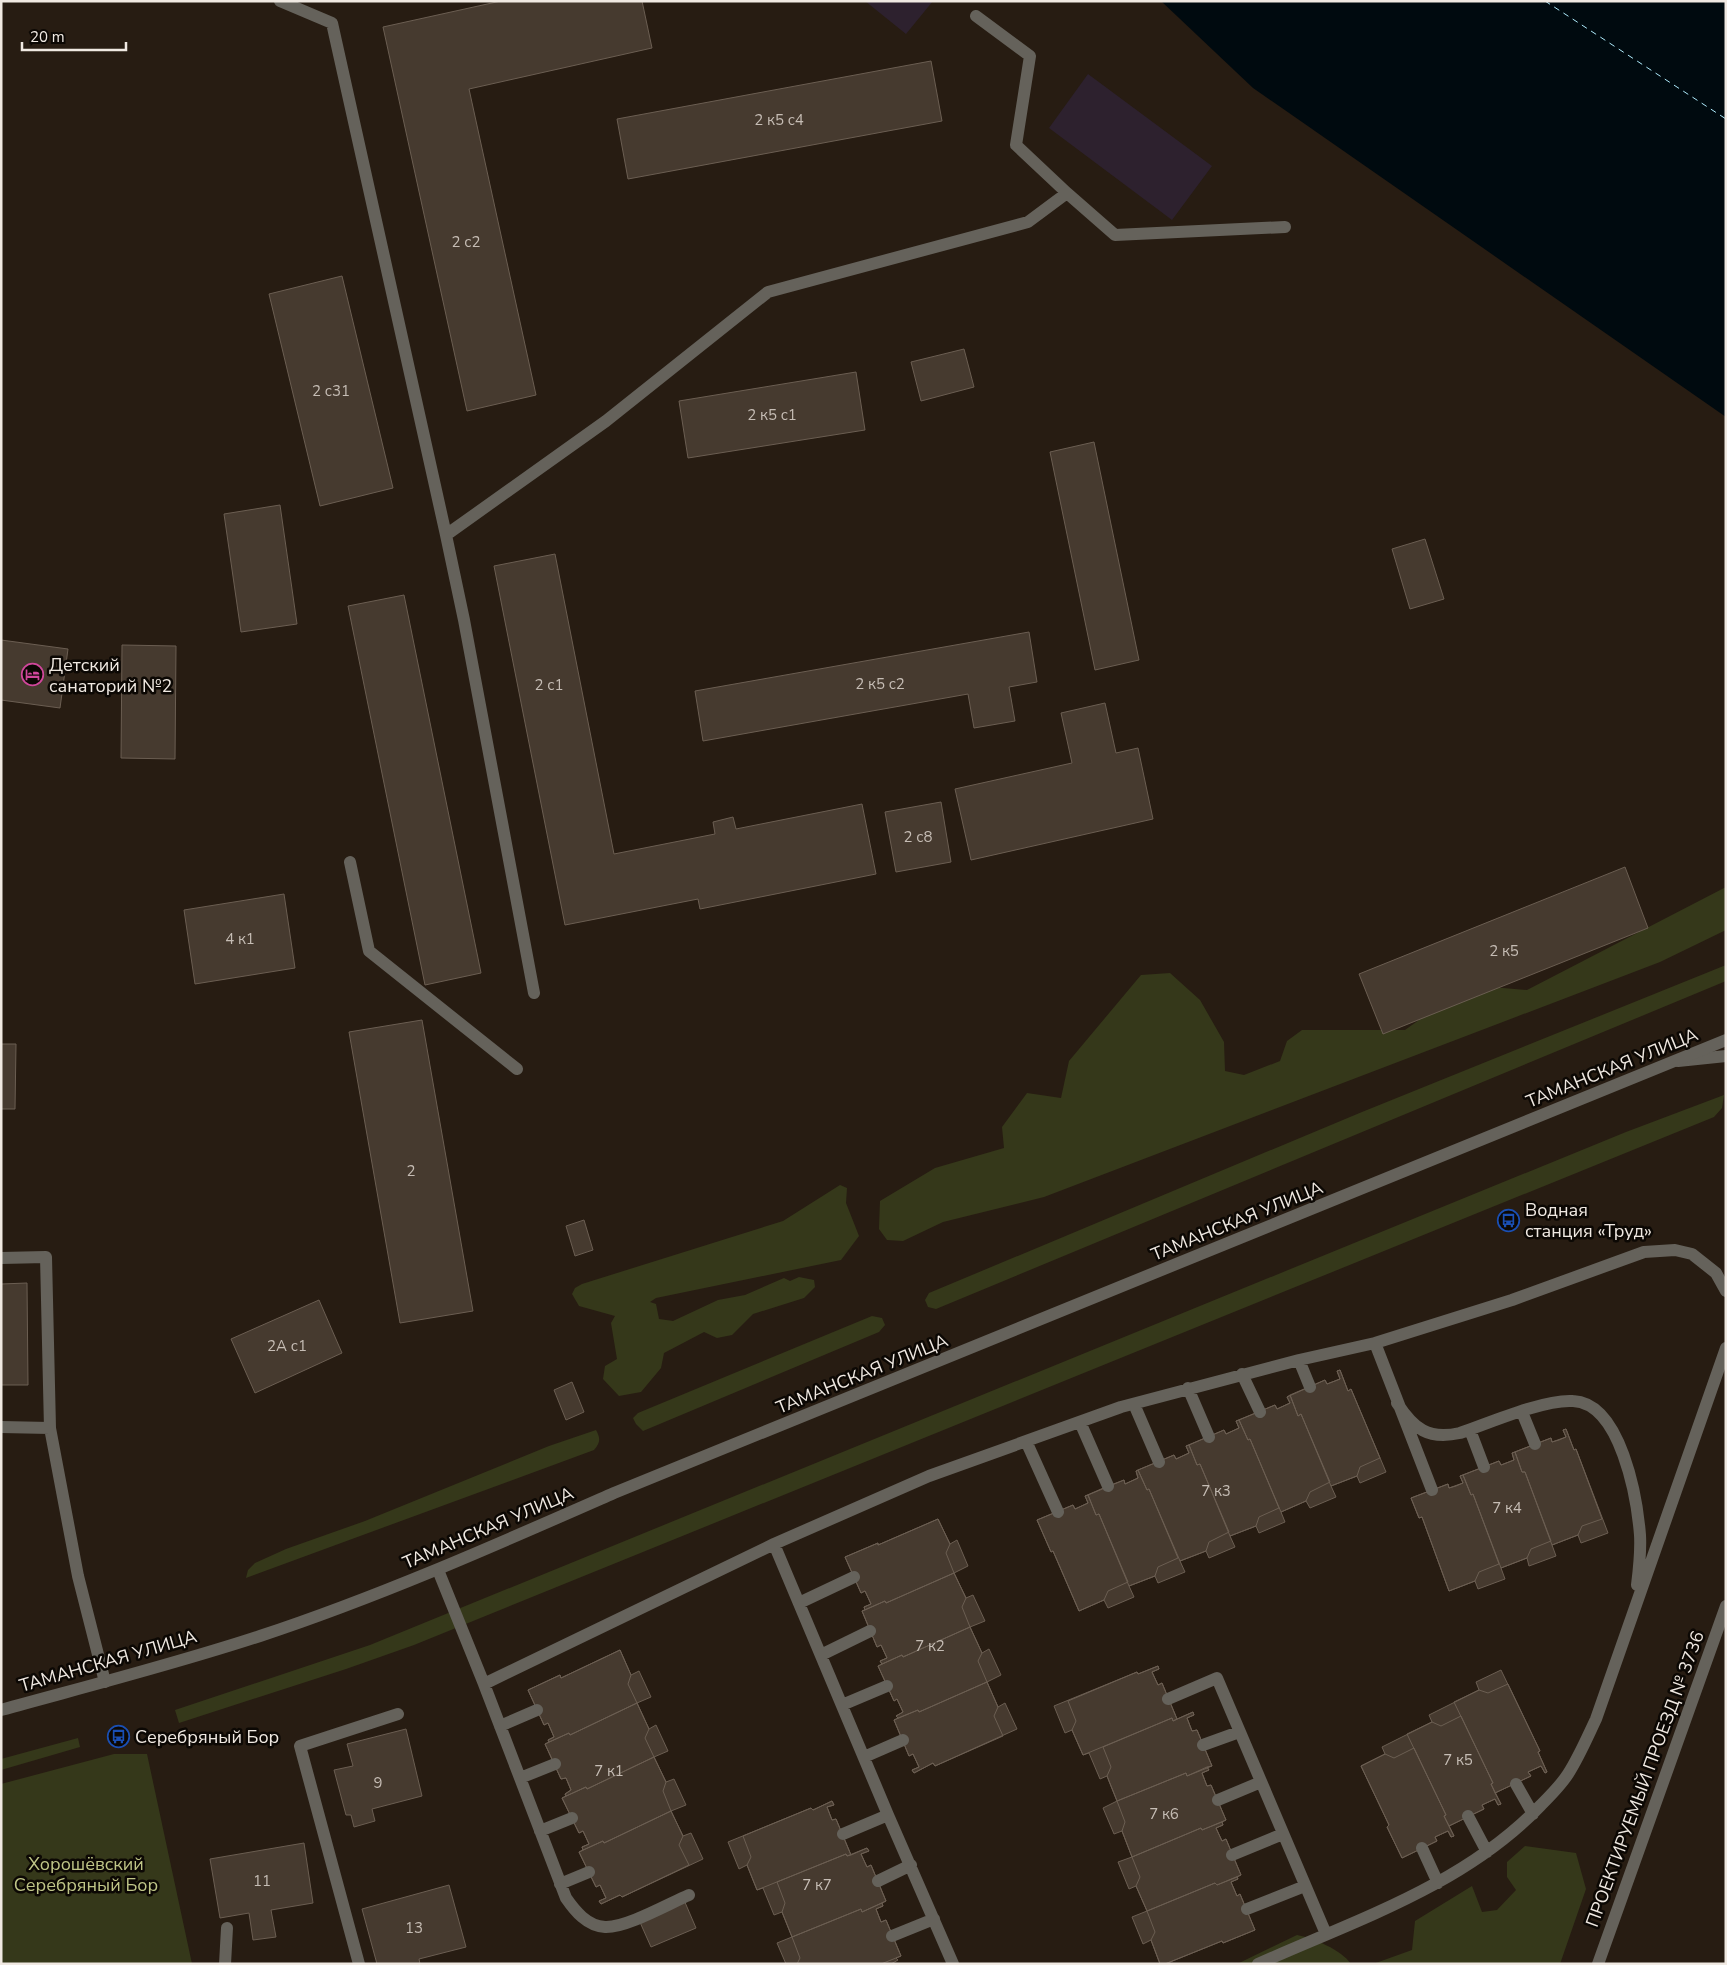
<svg xmlns="http://www.w3.org/2000/svg" width="1727" height="1965" font-family="'Nunito Sans',sans-serif">
<style>
.industrial{fill:#2d212e}
.green{fill:#35381a}
.water{fill:#000a0f}
.lines{fill:none;stroke-linecap:round;stroke-linejoin:round}
.ferry{stroke:#aeebfc;stroke-width:1;stroke-dasharray:6 5;stroke-linecap:butt}
.building{fill:#463a2f;stroke:#6b5e52}
.service{stroke:#65625b;stroke-width:12}
.minor{stroke:#65625b;stroke-width:12}
.tertiary{stroke:#65625b;stroke-width:12}
.labels{text-anchor:middle;dominant-baseline:central;stroke-width:5;stroke-linejoin:round;paint-order:stroke}
.number-label{font-size:15px;fill:#c6bdb5}
.poi-label{font-size:18px;fill:#f0e9e2;stroke:#0c0804;text-anchor:start}
.street-label{font-size:18px;fill:#f0e9e2;stroke:#0c0804}
.park-label{font-size:18px;fill:#bfc587;stroke:#0c0804}
</style>
<rect width="100%" height="100%" fill="#271c12"/>
<path class="industrial" d="M 865,1 L 933,1 L 906,34 Z
M 1088,74 L 1212,166 L 1172,220 L 1049,128 Z"/>
<path class="green" d="M 1726,887 L 1726,930 L 1660,962 L 1044,1197 L 943,1222 L 903,1241 L 887,1240 L 879,1229 L 880,1201 L 935,1168 L 1004,1148 L 1002,1127 L 1027,1093 L 1061,1098 L 1069,1061 L 1141,975 L 1170,973 L 1200,1000 L 1224,1042 L 1225,1071 L 1244,1075 L 1280,1061 L 1287,1041 L 1302,1030 L 1405,1030 L 1468,985 L 1527,990 Z
M 1726,965 L 1726,981 L 936,1309 L 928,1307 L 925,1300 L 929,1293 L 1362,1112 Z
M 1724,1095 L 1722,1108 L 1714,1117 L 414,1645 L 346,1669 L 179,1723 L 175,1710 L 370,1645 L 1626,1132 Z
M 840,1185 L 847,1188 L 846,1203 L 859,1236 L 841,1260 L 656,1298 L 650,1302 L 656,1304 L 659,1319 L 673,1321 L 718,1300 L 745,1295 L 784,1278 L 790,1281 L 799,1277 L 814,1280 L 815,1287 L 804,1298 L 753,1314 L 732,1335 L 717,1338 L 704,1332 L 664,1353 L 661,1368 L 641,1392 L 619,1396 L 603,1379 L 605,1366 L 617,1359 L 611,1323 L 615,1316 L 579,1306 L 572,1294 L 575,1288 L 582,1284 L 783,1221 Z
M 872,1316 L 882,1318 L 885,1325 L 879,1332 L 643,1431 L 636,1424 L 633,1418 L 638,1413 Z
M 596,1430 C 601,1439 600,1443 594,1450 L 246,1578 L 248,1570 L 255,1563 L 286,1549 L 365,1521 L 549,1446 Z
M 78,1738 L 80,1747 L 1,1770 L 1,1759 Z
M 114,1754 L 147,1754 L 192,1964 L 1,1964 L 1,1784 Z
M 1525,1846 L 1576,1853 L 1586,1889 L 1560,1964 L 1373,1964 L 1412,1950 L 1415,1921 L 1472,1886 L 1482,1912 L 1497,1910 L 1516,1890 L 1507,1877 L 1507,1862 Z
M 1297,1935 C 1313,1938 1342,1950 1351,1964 L 1237,1964 Z"/>
<path class="water" d="M 1161,1 L 1726,1 L 1726,417 L 1253,88 Z"/>
<g class="lines">
<path class="ferry" d="M 1545,1 L 1726,119"/>
</g>
<path class="building" d="M 501,1 L 642,1 L 652,48 L 469,89 L 536,395 L 467,411 L 383,27 Z
M 931,61 L 942,121 L 628,179 L 617,119 Z
M 342,276 L 393,488 L 320,506 L 269,294 Z
M 964,349 L 974,387 L 921,401 L 911,362 Z
M 856,372 L 865,430 L 688,458 L 679,401 Z
M 1094,442 L 1139,660 L 1095,670 L 1050,452 Z
M 280,505 L 297,624 L 241,632 L 224,514 Z
M 1425,539 L 1444,599 L 1410,609 L 1392,549 Z
M 555,554 L 614,854 L 715,834 L 713,822 L 733,817 L 736,829 L 862,804 L 876,874 L 700,909 L 698,899 L 565,925 L 494,566 Z
M 404,595 L 481,973 L 425,985 L 348,606 Z
M 1029,632 L 1037,682 L 1009,687 L 1015,721 L 974,728 L 968,694 L 703,741 L 695,691 Z
M 1,640 L 68,649 L 60,708 L 1,700 Z
M 122,645 L 176,646 L 175,759 L 121,758 Z
M 1105,703 L 1116,753 L 1138,748 L 1153,819 L 971,860 L 955,789 L 1072,763 L 1061,713 Z
M 941,802 L 951,862 L 896,872 L 885,812 Z
M 1625,867 L 1648,928 L 1383,1034 L 1359,974 Z
M 284,894 L 295,968 L 195,984 L 184,910 Z
M 422,1020 L 473,1311 L 400,1323 L 349,1032 Z
M 1,1044 L 16,1044 L 15,1109 L 1,1109 Z
M 584,1220 L 593,1250 L 575,1256 L 566,1226 Z
M 27,1283 L 28,1385 L 1,1385 L 1,1284 Z
M 319,1300 L 342,1353 L 255,1393 L 231,1339 Z
M 1340,1370 L 1348,1391 L 1351,1389 L 1386,1472 L 1360,1483 L 1357,1476 L 1331,1486 L 1336,1497 L 1310,1508 L 1306,1501 L 1281,1512 L 1285,1522 L 1259,1533 L 1256,1526 L 1230,1536 L 1235,1547 L 1209,1558 L 1206,1551 L 1180,1561 L 1185,1572 L 1158,1583 L 1155,1576 L 1129,1586 L 1134,1597 L 1108,1608 L 1104,1600 L 1079,1611 L 1053,1551 L 1051,1552 L 1037,1520 L 1073,1505 L 1075,1509 L 1088,1503 L 1085,1496 L 1108,1486 L 1124,1480 L 1125,1484 L 1138,1478 L 1136,1471 L 1138,1470 L 1174,1455 L 1176,1459 L 1189,1453 L 1186,1446 L 1224,1430 L 1226,1434 L 1239,1428 L 1236,1421 L 1275,1405 L 1277,1409 L 1290,1403 L 1287,1397 L 1325,1380 L 1327,1384 L 1340,1379 L 1337,1371 Z
M 1340,1370 L 1348,1391 L 1351,1389 L 1380,1458 L 1360,1467 L 1357,1476 L 1331,1486 L 1301,1414 L 1298,1416 L 1290,1395 L 1325,1380 L 1327,1384 L 1340,1379 L 1337,1371 Z
M 572,1382 L 584,1412 L 566,1420 L 554,1390 Z
M 1290,1395 L 1298,1416 L 1301,1414 L 1330,1482 L 1310,1492 L 1306,1501 L 1281,1512 L 1250,1439 L 1248,1440 L 1239,1420 L 1275,1405 L 1277,1409 L 1290,1403 L 1287,1397 Z
M 1239,1420 L 1248,1440 L 1250,1439 L 1279,1508 L 1259,1517 L 1256,1526 L 1230,1536 L 1200,1464 L 1197,1465 L 1189,1445 L 1224,1430 L 1226,1434 L 1239,1428 L 1236,1421 Z
M 1566,1429 L 1574,1450 L 1576,1449 L 1608,1533 L 1581,1543 L 1578,1535 L 1552,1545 L 1556,1556 L 1529,1566 L 1527,1558 L 1501,1568 L 1505,1579 L 1478,1589 L 1475,1581 L 1449,1591 L 1422,1517 L 1419,1518 L 1411,1498 L 1448,1484 L 1449,1488 L 1456,1486 L 1463,1483 L 1460,1476 L 1499,1461 L 1501,1465 L 1514,1460 L 1512,1453 L 1551,1438 L 1552,1442 L 1559,1440 L 1566,1437 L 1563,1430 Z
M 1566,1429 L 1574,1450 L 1576,1449 L 1602,1519 L 1582,1526 L 1578,1535 L 1552,1545 L 1525,1472 L 1522,1472 L 1515,1452 L 1551,1438 L 1552,1442 L 1566,1437 L 1563,1430 Z
M 1189,1445 L 1197,1465 L 1200,1464 L 1229,1532 L 1209,1542 L 1206,1551 L 1180,1561 L 1149,1489 L 1147,1490 L 1138,1470 L 1174,1455 L 1176,1459 L 1189,1453 L 1186,1446 Z
M 1515,1452 L 1522,1472 L 1525,1472 L 1551,1541 L 1531,1549 L 1527,1558 L 1501,1568 L 1473,1494 L 1471,1495 L 1463,1475 L 1499,1461 L 1501,1465 L 1514,1460 L 1512,1453 Z
M 1138,1470 L 1147,1490 L 1149,1489 L 1178,1558 L 1158,1567 L 1155,1576 L 1129,1586 L 1099,1514 L 1096,1515 L 1088,1495 L 1124,1480 L 1125,1484 L 1138,1478 L 1136,1471 Z
M 1463,1475 L 1471,1495 L 1473,1494 L 1499,1564 L 1479,1572 L 1475,1581 L 1449,1591 L 1422,1517 L 1419,1518 L 1411,1498 L 1448,1484 L 1449,1488 L 1463,1483 L 1460,1476 Z
M 1088,1495 L 1096,1515 L 1099,1514 L 1128,1582 L 1108,1591 L 1104,1600 L 1079,1611 L 1053,1551 L 1051,1552 L 1037,1520 L 1073,1505 L 1075,1509 L 1088,1503 L 1085,1496 Z
M 938,1519 L 950,1544 L 957,1540 L 968,1566 L 954,1573 L 966,1598 L 973,1595 L 985,1621 L 970,1627 L 982,1653 L 989,1649 L 1001,1675 L 987,1682 L 998,1707 L 1005,1703 L 1017,1729 L 935,1766 L 933,1763 L 914,1773 L 912,1770 L 919,1767 L 913,1754 L 909,1756 L 894,1720 L 898,1718 L 896,1716 L 903,1712 L 897,1699 L 894,1701 L 878,1666 L 882,1664 L 880,1661 L 887,1658 L 881,1645 L 877,1647 L 862,1611 L 865,1610 L 864,1607 L 871,1604 L 865,1591 L 861,1593 L 845,1557 L 878,1543 L 878,1545 Z
M 938,1519 L 950,1544 L 946,1553 L 954,1573 L 886,1603 L 885,1601 L 865,1610 L 864,1607 L 871,1604 L 865,1591 L 861,1593 L 845,1557 L 878,1543 L 878,1545 Z
M 954,1573 L 966,1598 L 962,1607 L 970,1627 L 903,1657 L 902,1655 L 882,1664 L 880,1661 L 887,1658 L 881,1645 L 877,1647 L 862,1611 L 885,1601 L 886,1603 Z
M 970,1627 L 982,1653 L 978,1661 L 987,1682 L 919,1712 L 918,1710 L 898,1718 L 896,1716 L 903,1712 L 897,1699 L 894,1701 L 878,1666 L 902,1655 L 903,1657 Z
M 620,1650 L 631,1675 L 639,1671 L 651,1697 L 637,1703 L 649,1729 L 656,1725 L 668,1751 L 654,1757 L 666,1782 L 674,1779 L 686,1805 L 671,1811 L 683,1836 L 691,1833 L 703,1859 L 622,1897 L 620,1895 L 601,1904 L 599,1901 L 606,1898 L 600,1885 L 596,1887 L 579,1852 L 583,1850 L 582,1847 L 589,1844 L 583,1831 L 579,1833 L 562,1798 L 566,1796 L 565,1794 L 571,1790 L 566,1778 L 561,1779 L 545,1744 L 549,1742 L 548,1740 L 554,1737 L 548,1723 L 544,1725 L 528,1690 L 560,1675 L 561,1678 Z
M 620,1650 L 631,1675 L 628,1684 L 637,1703 L 570,1735 L 569,1733 L 549,1742 L 548,1740 L 554,1737 L 548,1723 L 544,1725 L 528,1690 L 560,1675 L 561,1678 Z
M 1158,1666 L 1159,1669 L 1152,1672 L 1158,1685 L 1162,1683 L 1177,1719 L 1193,1712 L 1194,1715 L 1187,1718 L 1192,1731 L 1197,1730 L 1212,1766 L 1207,1767 L 1209,1770 L 1202,1773 L 1207,1786 L 1211,1785 L 1226,1820 L 1222,1822 L 1223,1825 L 1216,1828 L 1222,1841 L 1226,1839 L 1241,1875 L 1237,1877 L 1238,1879 L 1231,1882 L 1237,1896 L 1240,1894 L 1255,1930 L 1223,1943 L 1222,1941 L 1165,1964 L 1160,1964 L 1151,1940 L 1143,1944 L 1132,1917 L 1147,1911 L 1136,1886 L 1129,1889 L 1118,1862 L 1132,1857 L 1122,1831 L 1114,1834 L 1103,1808 L 1117,1801 L 1107,1776 L 1100,1779 L 1089,1753 L 1083,1755 L 1072,1730 L 1065,1733 L 1054,1706 L 1137,1672 L 1138,1674 Z
M 1158,1666 L 1159,1669 L 1152,1672 L 1158,1685 L 1162,1683 L 1177,1719 L 1173,1721 L 1172,1718 L 1083,1755 L 1072,1730 L 1076,1721 L 1068,1701 L 1137,1672 L 1138,1674 Z
M 1501,1670 L 1540,1751 L 1538,1752 L 1547,1772 L 1545,1773 L 1541,1766 L 1528,1772 L 1531,1776 L 1495,1793 L 1501,1804 L 1498,1805 L 1495,1799 L 1482,1805 L 1484,1809 L 1449,1826 L 1454,1836 L 1451,1837 L 1448,1831 L 1435,1837 L 1437,1841 L 1402,1858 L 1387,1827 L 1389,1825 L 1361,1766 L 1385,1754 L 1382,1747 L 1432,1722 L 1429,1715 L 1479,1690 L 1476,1682 Z
M 987,1682 L 998,1707 L 994,1716 L 1003,1736 L 935,1766 L 933,1763 L 914,1773 L 912,1770 L 919,1767 L 913,1754 L 909,1756 L 894,1720 L 918,1710 L 919,1712 Z
M 1508,1684 L 1540,1751 L 1538,1752 L 1547,1772 L 1545,1773 L 1541,1766 L 1528,1772 L 1531,1776 L 1495,1793 L 1491,1784 L 1493,1783 L 1454,1702 L 1479,1690 L 1488,1693 Z
M 637,1703 L 649,1729 L 645,1738 L 654,1757 L 587,1789 L 586,1787 L 566,1796 L 565,1794 L 571,1790 L 566,1778 L 561,1779 L 545,1744 L 569,1733 L 570,1735 Z
M 1193,1712 L 1194,1715 L 1187,1718 L 1192,1731 L 1197,1730 L 1212,1766 L 1187,1776 L 1186,1773 L 1117,1801 L 1107,1776 L 1111,1767 L 1103,1747 L 1172,1718 L 1173,1721 Z
M 1461,1716 L 1493,1783 L 1491,1784 L 1501,1804 L 1498,1805 L 1495,1799 L 1482,1805 L 1484,1809 L 1449,1826 L 1444,1816 L 1446,1815 L 1407,1734 L 1432,1722 L 1441,1726 Z
M 406,1729 L 422,1796 L 372,1809 L 375,1821 L 354,1827 L 351,1815 L 346,1815 L 334,1770 L 353,1766 L 347,1744 Z
M 1414,1748 L 1446,1815 L 1444,1816 L 1454,1836 L 1451,1837 L 1448,1831 L 1435,1837 L 1437,1841 L 1402,1858 L 1387,1827 L 1389,1825 L 1361,1766 L 1385,1754 L 1394,1758 Z
M 654,1757 L 666,1782 L 663,1791 L 671,1811 L 604,1843 L 603,1841 L 583,1850 L 582,1847 L 589,1844 L 583,1831 L 579,1833 L 562,1798 L 586,1787 L 587,1789 Z
M 1207,1767 L 1209,1770 L 1202,1773 L 1207,1786 L 1211,1785 L 1226,1820 L 1202,1830 L 1201,1828 L 1132,1857 L 1122,1831 L 1125,1822 L 1117,1801 L 1186,1773 L 1187,1776 Z
M 832,1801 L 834,1805 L 827,1807 L 832,1820 L 836,1819 L 851,1855 L 867,1848 L 869,1851 L 861,1854 L 867,1867 L 871,1865 L 886,1901 L 882,1903 L 883,1906 L 876,1909 L 881,1922 L 886,1920 L 901,1956 L 896,1958 L 898,1960 L 891,1964 L 786,1964 L 777,1943 L 792,1937 L 782,1912 L 774,1915 L 763,1888 L 757,1890 L 747,1865 L 739,1869 L 728,1842 L 811,1808 L 813,1810 Z
M 832,1801 L 834,1805 L 827,1807 L 832,1820 L 836,1819 L 851,1855 L 847,1856 L 846,1854 L 757,1890 L 747,1865 L 751,1857 L 743,1836 L 811,1808 L 813,1810 Z
M 671,1811 L 683,1836 L 679,1845 L 689,1865 L 622,1897 L 620,1895 L 601,1904 L 599,1901 L 606,1898 L 600,1885 L 596,1887 L 579,1852 L 603,1841 L 604,1843 Z
M 1222,1822 L 1223,1825 L 1216,1828 L 1222,1841 L 1226,1839 L 1241,1875 L 1217,1885 L 1215,1883 L 1147,1911 L 1136,1886 L 1140,1877 L 1132,1857 L 1201,1828 L 1202,1830 Z
M 304,1843 L 313,1903 L 271,1910 L 276,1937 L 253,1940 L 249,1913 L 220,1918 L 210,1859 Z
M 867,1848 L 869,1851 L 861,1854 L 867,1867 L 871,1865 L 886,1901 L 862,1912 L 861,1909 L 792,1937 L 782,1912 L 785,1903 L 777,1882 L 846,1854 L 847,1856 Z
M 1237,1877 L 1238,1879 L 1231,1882 L 1237,1896 L 1240,1894 L 1255,1930 L 1223,1943 L 1222,1941 L 1165,1964 L 1160,1964 L 1151,1940 L 1155,1932 L 1147,1911 L 1215,1883 L 1217,1885 Z
M 449,1885 L 466,1947 L 419,1959 L 420,1964 L 377,1964 L 362,1909 Z
M 684,1900 L 696,1928 L 651,1947 L 639,1920 Z
M 882,1903 L 883,1906 L 876,1909 L 881,1922 L 886,1920 L 901,1956 L 881,1964 L 797,1964 L 800,1958 L 792,1937 L 861,1909 L 862,1912 Z"/>
<g class="lines">
<path class="service" d="M 280,1 L 332,23 L 446,535
M 976,16 L 1030,56 L 1016,145 L 1067,193 L 1115,235 L 1285,227
M 350,862 L 369,951 L 517,1069
M 534,993 L 464,620 L 446,535 L 606,421 L 768,292 L 1028,222 L 1067,193
M 1,1258 L 46,1257 L 50,1428
M 1375,1343 L 1432,1490
M 1299,1360 L 1310,1387
M 1242,1374 L 1260,1412
M 1188,1388 L 1209,1437
M 1397,1403 C 1414,1429 1428,1440 1460,1433 C 1489,1423 1544,1399 1573,1401 C 1621,1403 1637,1498 1640,1535 C 1641,1552 1639,1569 1637,1585
M 1134,1404 L 1159,1462
M 1522,1412 L 1535,1444
M 1080,1422 L 1108,1486
M 1,1427 L 50,1428 L 78,1576 L 105,1682
M 1470,1430 L 1484,1467
M 1026,1441 L 1058,1512
M 774,1544 L 888,1815 L 953,1964
M 438,1570 L 484,1684
M 799,1603 L 854,1577
M 821,1655 L 870,1631
M 1168,1699 L 1217,1678 L 1326,1934
M 842,1705 L 887,1686
M 500,1726 L 537,1710
M 1203,1745 L 1239,1732
M 864,1757 L 903,1740
M 520,1778 L 555,1764
M 1516,1784 L 1533,1814
M 1218,1800 L 1261,1782
M 1468,1816 L 1487,1852
M 540,1831 L 572,1818
M 843,1834 L 888,1815
M 1422,1848 L 1438,1883
M 1232,1855 L 1283,1834
M 878,1881 L 911,1865
M 560,1884 L 589,1872
M 689,1895 C 668,1904 626,1928 605,1927 C 587,1926 575,1911 566,1898 L 484,1684 L 774,1544 L 929,1476 L 1121,1407 L 1299,1360 L 1375,1343 L 1512,1300 L 1644,1252 L 1675,1250 L 1692,1254 L 1716,1273 L 1726,1291
M 1247,1909 L 1305,1886
M 892,1936 L 934,1919
M 225,1964 L 227,1928
M 359,1964 L 300,1746 L 398,1714
M 1258,1964 C 1356,1920 1465,1885 1541,1805 C 1550,1796 1561,1785 1568,1774 C 1579,1757 1587,1738 1596,1719 L 1726,1348"/>
<path class="minor" d="M 1678,1061 L 1726,1056
M 1598,1964 L 1726,1606"/>
<path class="tertiary" d="M 1,1710 C 88,1686 175,1664 260,1636 C 381,1596 498,1544 614,1493 L 1726,1040"/>
</g>
<defs>
<symbol id="hotel-ring" viewBox="-11 -11 22 22"><circle r="9.5" fill="#0c0804" stroke="#d1479c" stroke-width="1.5"/><path d="M-6-4.5h1.5V1H6V5H4.5V3h-9V5H-6ZM-4 0a1.8 1.8 0 1 1 3.6 0ZM.5 0V-2.5h3Q6-2.5 6 0Z" fill="#d1479c"/></symbol>
<symbol id="bus-ring" viewBox="-11 -11 22 22"><circle r="9.5" fill="#0c0804" stroke="#1a4fb4" stroke-width="1.5"/><path d="M-5-6H5V4H4V6H2V4H-2V6H-4V4H-5ZM-3.5-4V0h7V-4ZM-3.5 1.2v1.5H-2V1.2ZM2 1.2v1.5H3.5V1.2Z" fill="#1a4fb4"/></symbol>
</defs>
<g fill-rule="evenodd">
<use href="#hotel-ring" x="20" y="662" width="25" height="25"/>
<use href="#bus-ring" x="1496" y="1208" width="25" height="25"/>
<use href="#bus-ring" x="106" y="1724" width="25" height="25"/>
</g>
<g class="labels">
<g class="number-label">
<text x="779" y="120">2 к5 с4</text>
<text x="466" y="242">2 с2</text>
<text x="331" y="391">2 с31</text>
<text x="772" y="415">2 к5 с1</text>
<text x="880" y="684">2 к5 с2</text>
<text x="549" y="685">2 с1</text>
<text x="918" y="837">2 с8</text>
<text x="240" y="939">4 к1</text>
<text x="1504" y="951">2 к5</text>
<text x="411" y="1171">2</text>
<text x="287" y="1346">2А с1</text>
<text x="1216" y="1491">7 к3</text>
<text x="1507" y="1508">7 к4</text>
<text x="930" y="1646">7 к2</text>
<text x="1458" y="1760">7 к5</text>
<text x="609" y="1771">7 к1</text>
<text x="378" y="1783">9</text>
<text x="1164" y="1814">7 к6</text>
<text x="262" y="1881">11</text>
<text x="817" y="1885">7 к7</text>
<text x="414" y="1928">13</text>
</g>
<g class="poi-label">
<text x="49" y="665">Детский<tspan x="49" dy="21">санаторий №2</tspan></text>
<text x="1525" y="1210">Водная<tspan x="1525" dy="21">станция «Труд»</tspan></text>
<text x="135" y="1737">Серебряный Бор</text>
</g>
<g class="street-label">
<text transform="translate(1612 1068) rotate(-22)">ТАМАНСКАЯ УЛИЦА</text>
<text transform="translate(1237 1221) rotate(-22)">ТАМАНСКАЯ УЛИЦА</text>
<text transform="translate(862 1374) rotate(-22)">ТАМАНСКАЯ УЛИЦА</text>
<text transform="translate(488 1528) rotate(-23)">ТАМАНСКАЯ УЛИЦА</text>
<text transform="translate(108 1661) rotate(-16)">ТАМАНСКАЯ УЛИЦА</text>
<text transform="translate(1645 1779) rotate(-70)">ПРОЕКТИРУЕМЫЙ ПРОЕЗД № 3736</text>
</g>
<g class="park-label">
<text x="86" y="1864">Хорошёвский<tspan x="86" dy="21">Серебряный Бор</tspan></text>
</g>
</g>
<rect width="1727" height="1965" fill="none" stroke="#f0e9e2" stroke-width="5"/>
<path d="M22 42v8h104v-8" fill="none" stroke="#f0e9e2" stroke-width="2.5"/>
<text x="30" y="42" font-size="15" fill="#f0e9e2" stroke="#0c0804" stroke-width="4" paint-order="stroke">20 m</text>
</svg>
